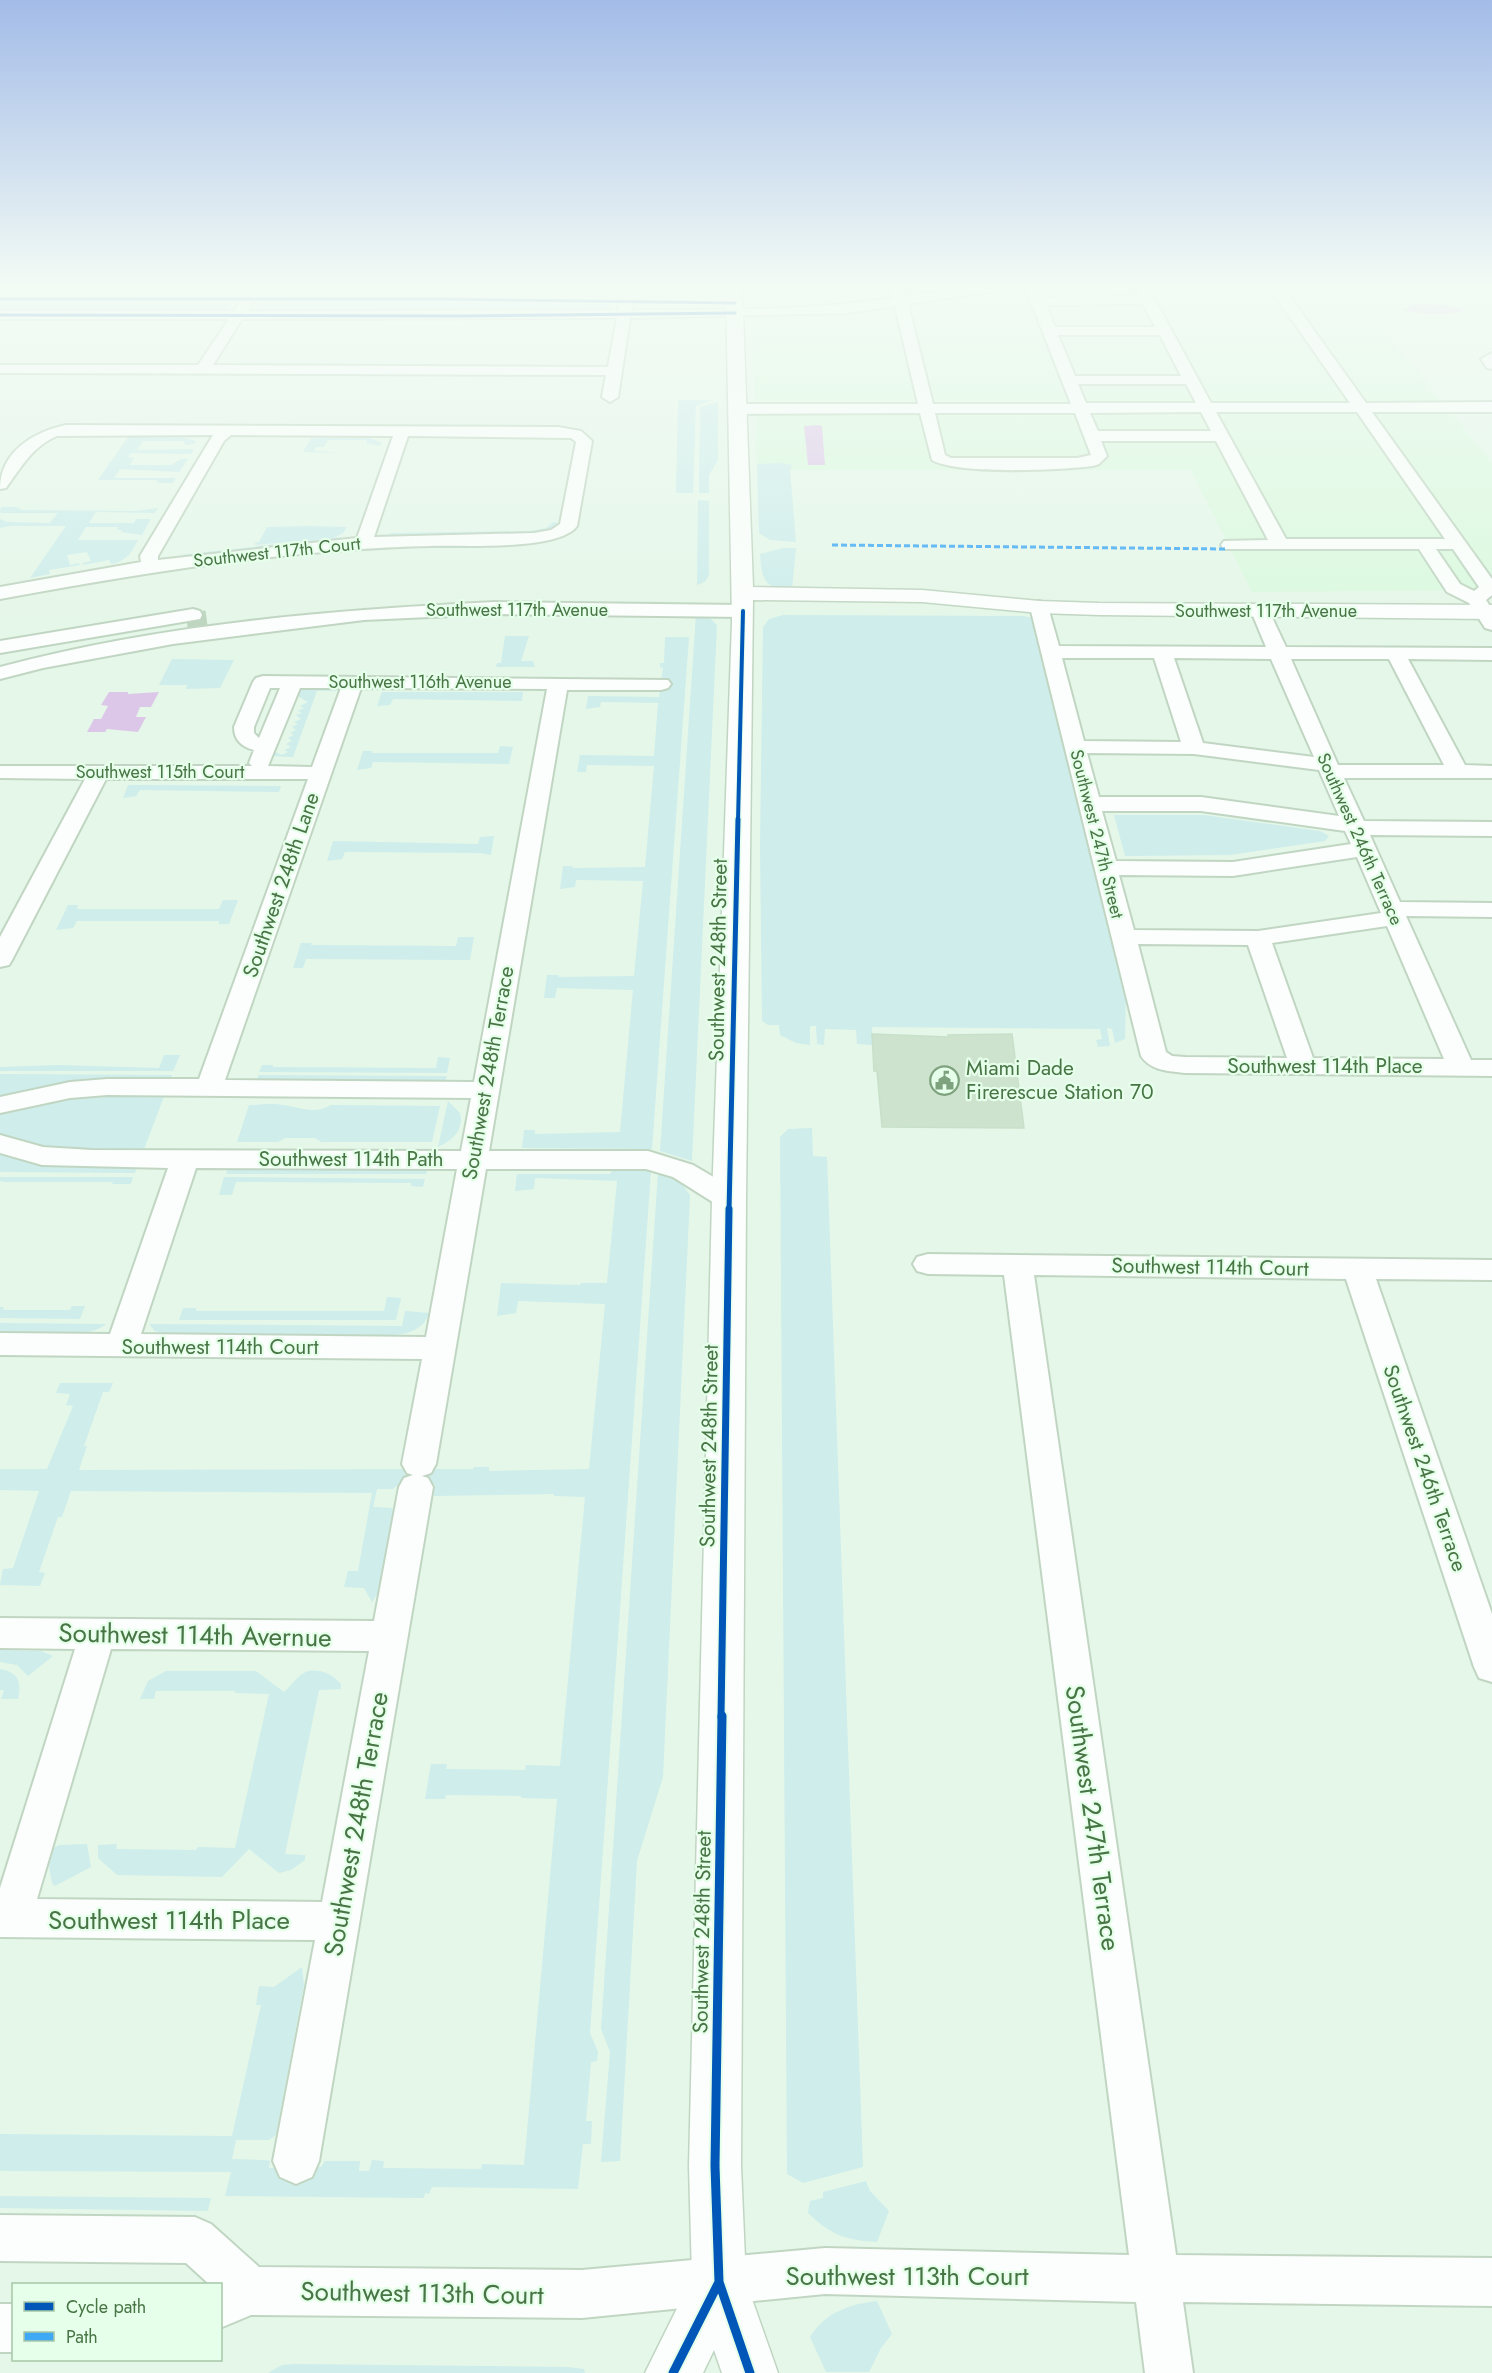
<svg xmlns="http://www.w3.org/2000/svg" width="1492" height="2373" font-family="Jost,sans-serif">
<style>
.residential{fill:#dbf9df}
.green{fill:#ceedeb}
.water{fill:#ddc7e8}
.building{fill:#cde3ce;stroke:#c8e0c9;stroke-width:1.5}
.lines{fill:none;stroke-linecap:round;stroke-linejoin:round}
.minor-tunnel{stroke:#bed6c0;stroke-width:20;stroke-dasharray:20 10;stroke-linecap:butt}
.minor-casing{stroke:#c1d6c2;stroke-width:4}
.tertiary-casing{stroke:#c1d6c2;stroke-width:3}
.minor{fill:#fbfefc;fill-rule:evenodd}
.tertiary{fill:#fbfefc;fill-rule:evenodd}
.quiet{stroke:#3fa9f5;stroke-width:3;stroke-dasharray:6 3;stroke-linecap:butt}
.cycleway-far4-casing{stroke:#e6ffea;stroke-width:5}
.cycleway-far3-casing{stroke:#e6ffea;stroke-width:6}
.cycleway-far2-casing{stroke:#e6ffea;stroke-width:8}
.cycleway-far1-casing{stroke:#e6ffea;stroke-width:10}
.cycleway-casing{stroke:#e6ffea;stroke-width:13}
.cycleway-far4{stroke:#0057b8;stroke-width:3}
.cycleway-far3{stroke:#0057b8;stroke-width:4}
.cycleway-far2{stroke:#0057b8;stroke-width:5}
.cycleway-far1{stroke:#0057b8;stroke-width:7}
.cycleway{stroke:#0057b8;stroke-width:9}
.labels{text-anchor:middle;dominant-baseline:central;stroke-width:4.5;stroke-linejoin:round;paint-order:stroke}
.far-street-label{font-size:18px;fill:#487545;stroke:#e6ffea}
.street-label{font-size:21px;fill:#487545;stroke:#e6ffea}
.poi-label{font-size:21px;fill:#487545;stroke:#e6ffea;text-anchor:start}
.near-street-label{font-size:26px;fill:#487545;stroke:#e6ffea}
</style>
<rect width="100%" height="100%" fill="#e5f7e9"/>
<path class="residential" d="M 750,287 L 1492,287 L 1492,327 L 1382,327 L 1492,463 L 1492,590 L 1252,592 L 1191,470 L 790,470 L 793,466 L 787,464 L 757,464 Z"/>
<path class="green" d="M 0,301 L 232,304 L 228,311 L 218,312 L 0,313 Z
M 415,301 L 611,304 L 610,308 L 258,307 L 261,303 L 269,303 Z
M 258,308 L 610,309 L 609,312 L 255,312 Z
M 678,400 L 713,400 L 696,406 L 693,493 L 676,493 Z
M 718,402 L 718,460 L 709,475 L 709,493 L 699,493 L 700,407 Z
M 128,437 C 142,437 190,433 197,443 L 186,445 L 184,441 L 143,441 L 137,450 L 194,449 L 191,454 L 131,453 L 128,457 L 134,458 L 130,465 L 171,465 L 181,459 L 188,459 L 179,472 L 120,469 L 114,478 L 176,478 L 173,483 L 159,483 L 156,480 L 98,480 Z
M 311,438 L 370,438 L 382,443 L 380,446 L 366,443 L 367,440 L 328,440 L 324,447 L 316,447 L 315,451 L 339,453 L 303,452 Z
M 781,463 L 793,465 L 790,470 L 796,542 L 770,540 L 759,533 L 757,464 Z
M 698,500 L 709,501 L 709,575 L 705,582 L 697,585 Z
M 1,507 L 16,507 L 22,510 L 136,511 L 158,508 L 155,513 L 96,512 L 89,523 L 134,523 L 136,519 L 151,519 L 142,535 L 121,532 L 122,530 L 117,530 L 118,527 L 86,527 L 78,540 L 138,540 C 131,553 127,561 111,564 L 109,560 L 83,565 L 83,563 L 91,561 L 87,552 L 67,555 L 70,565 L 79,563 L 80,565 L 49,570 L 50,574 L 30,578 L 66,526 L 10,526 L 0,528 L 0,519 L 8,522 L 50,523 L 58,513 L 0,513 Z
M 553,522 L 559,523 L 551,530 L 540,533 L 387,535 L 392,533 L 530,531 L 546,528 Z
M 309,526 L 347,527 L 343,533 L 333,538 L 255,545 L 255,543 L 259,542 L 267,527 Z
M 340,537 L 344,539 L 196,556 L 179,555 Z
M 783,548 L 796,548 L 792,589 C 764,589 762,580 760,554 Z
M 696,614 L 711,619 L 717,625 L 692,1161 L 660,1151 Z
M 783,615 L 1023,616 L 1033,618 L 1126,988 L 1125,1039 L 1115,1043 L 1112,1029 L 1107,1028 L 1110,1046 L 1096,1047 L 1098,1046 L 1096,1040 L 1102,1039 L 1100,1029 L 872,1027 L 873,1045 L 857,1044 L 856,1030 L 825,1029 L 824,1045 L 817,1044 L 816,1026 L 810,1026 L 810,1045 L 796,1043 L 780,1035 L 779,1025 L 768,1025 L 762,1021 L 760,846 L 763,627 L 769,619 Z
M 505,636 L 529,636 L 521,661 L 533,661 L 535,667 L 496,667 L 497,663 L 501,663 Z
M 665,637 L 689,637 L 652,1149 L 522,1148 L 524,1130 L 535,1130 L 535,1134 L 620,1132 L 633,990 L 557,988 L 555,998 L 544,998 L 547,975 L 558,975 L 559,977 L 634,976 L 643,881 L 576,880 L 575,887 L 560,889 L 563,866 L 572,866 L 573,868 L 645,867 L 654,766 L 587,765 L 586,772 L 577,772 L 580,755 L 654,756 L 658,703 L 601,702 L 600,707 L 586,709 L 588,696 L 659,697 L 663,668 L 660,667 L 660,663 L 664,663 Z
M 172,659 L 234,660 L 220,688 L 186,689 L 187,685 L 159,685 Z
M 302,687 L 332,687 L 337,691 L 317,691 L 293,757 L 269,756 L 273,751 L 282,755 L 288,752 L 284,750 L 291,747 L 286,744 L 292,741 L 288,738 L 294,735 L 290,733 L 296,730 L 292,727 L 298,724 L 294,722 L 301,719 L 296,715 L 302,713 L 298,711 L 304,708 L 300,706 L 308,702 L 294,694 Z
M 382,692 L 523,692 L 522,701 L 393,699 L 390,705 L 377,706 Z
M 500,746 L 513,747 L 509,764 L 373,762 L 371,768 L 357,770 L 363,751 L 372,751 L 372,753 L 498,753 Z
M 128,785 L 281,786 L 279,792 L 140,790 L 136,796 L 123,798 Z
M 1114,815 L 1204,815 L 1320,831 L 1329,836 L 1325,841 L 1230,855 L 1125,856 Z
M 494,836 L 491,855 L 480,853 L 345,852 L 342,859 L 327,861 L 333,841 L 478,844 L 480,837 Z
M 223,900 L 238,900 L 229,924 L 219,924 L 219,921 L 77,921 L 73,928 L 56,930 L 68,905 L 78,905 L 77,909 L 219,909 Z
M 458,937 L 474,937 L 470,960 L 306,959 L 303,968 L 293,968 L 301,943 L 312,943 L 311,945 L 456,946 Z
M 164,1055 L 180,1055 L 173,1071 L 0,1071 L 0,1067 L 59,1065 L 159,1068 Z
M 438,1057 L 450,1058 L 447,1073 L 259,1072 L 262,1065 L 273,1065 L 273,1067 L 436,1068 Z
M 0,1074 L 172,1075 L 170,1080 L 0,1097 Z
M 259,1075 L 447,1076 L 445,1082 L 256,1080 Z
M 165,1094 L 143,1152 L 80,1152 L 40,1148 L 0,1135 L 0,1111 L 75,1096 Z
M 448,1101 L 460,1113 C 464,1130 453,1140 438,1147 Z
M 249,1105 C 260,1105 272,1103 283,1105 C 298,1107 316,1115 331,1105 L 440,1106 L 432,1142 L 321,1142 L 315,1138 L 285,1138 L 278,1142 L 237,1142 Z
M 812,1128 L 813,1156 L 827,1157 L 863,2167 L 803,2183 L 787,2174 L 780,1137 L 788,1129 Z
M 0,1153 C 44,1170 90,1167 137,1167 L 135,1173 L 0,1172 Z
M 229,1166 L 428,1168 L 426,1174 L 226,1174 Z
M 613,1168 L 651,1171 L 590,2033 L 598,2052 L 597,2061 L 591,2062 L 586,2121 L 592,2121 L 591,2144 L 583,2144 L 578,2189 L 432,2187 L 429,2194 L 425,2193 L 424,2198 L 225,2196 L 231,2172 L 0,2171 L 0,2134 L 232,2136 L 261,2005 L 256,2005 L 259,1986 L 274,1987 L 302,1967 L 304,1985 L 276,2135 L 269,2140 L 236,2140 L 232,2159 L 265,2160 L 270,2161 L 269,2168 L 321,2167 L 325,2161 L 360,2161 L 359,2171 L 369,2171 L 372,2160 L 384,2161 L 383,2168 L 481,2169 L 482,2164 L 524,2165 L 557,1799 L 521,1798 L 521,1796 L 446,1795 L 445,1799 L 425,1799 L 431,1764 L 447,1764 L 446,1769 L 525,1770 L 526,1765 L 560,1766 L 585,1497 L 554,1496 L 554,1494 L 434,1496 L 435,1484 L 399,1484 L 393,1489 L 377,1489 L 373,1507 L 392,1508 L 393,1511 L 378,1593 L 372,1602 L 364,1588 L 344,1587 L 348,1571 L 358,1571 L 372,1493 L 71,1491 L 62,1517 L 58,1517 L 39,1572 L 45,1573 L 40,1586 L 0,1585 L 3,1569 L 13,1568 L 39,1491 L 0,1490 L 0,1469 L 47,1469 L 73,1406 L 66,1405 L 70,1394 L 56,1393 L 60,1383 L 113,1383 L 109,1392 L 103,1392 L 84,1446 L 87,1446 L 79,1470 L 473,1469 L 474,1467 L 489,1467 L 489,1471 L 589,1469 L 605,1304 L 518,1301 L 516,1313 L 497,1316 L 501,1283 L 580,1285 L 581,1283 L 607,1283 L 617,1181 L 535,1178 L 534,1189 L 515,1191 L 517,1174 L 610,1174 Z
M 658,1172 L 681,1183 L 690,1195 L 663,1777 L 637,1861 L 620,2161 L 601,2162 L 610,2052 L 601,2029 Z
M 0,1177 L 133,1177 L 131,1184 L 112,1184 L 113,1182 L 5,1182 L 0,1181 Z
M 224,1177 L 425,1179 L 423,1187 L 411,1186 L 411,1183 L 236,1182 L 232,1195 L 219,1195 Z
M 387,1297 L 401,1298 L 396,1320 L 179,1320 L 183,1308 L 196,1308 L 196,1311 L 384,1311 Z
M 72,1306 L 85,1306 L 80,1319 L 0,1318 L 0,1307 L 4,1307 L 3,1310 L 70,1310 Z
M 405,1311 L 429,1313 C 424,1329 409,1334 393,1335 L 165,1334 L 155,1331 L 149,1324 L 402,1326 Z
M 0,1323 L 106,1324 C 87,1341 26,1333 0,1333 Z
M 0,1650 L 41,1651 L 53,1656 L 28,1676 L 17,1665 L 0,1662 Z
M 0,1669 C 18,1672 22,1682 18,1699 L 1,1699 L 4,1690 L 0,1690 Z
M 166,1671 L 256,1671 L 284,1692 C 291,1686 298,1675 306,1672 C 318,1667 334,1675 341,1684 L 341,1689 L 319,1690 L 285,1854 L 305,1855 L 305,1860 L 291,1870 L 279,1873 L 249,1849 L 222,1877 L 117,1875 L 98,1858 L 98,1845 L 117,1844 L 116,1849 L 196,1850 L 198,1847 L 235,1848 L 269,1694 L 235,1693 L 235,1691 L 156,1691 L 154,1699 L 140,1699 L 148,1681 Z
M 87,1844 L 91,1867 L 55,1886 L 52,1883 L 49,1867 L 53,1848 L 59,1845 Z
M 866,2181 L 870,2191 L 889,2211 L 877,2242 C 845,2240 831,2235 808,2213 L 810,2201 L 823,2198 L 823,2192 Z
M 0,2196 L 211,2198 L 208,2211 L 0,2208 Z
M 877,2301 L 892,2334 L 881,2348 L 869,2372 L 826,2372 L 810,2337 C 825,2313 849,2304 877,2301 Z
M 294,2364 L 567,2367 L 584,2369 L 585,2373 L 268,2373 L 282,2365 Z"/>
<path class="water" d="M 1416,304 L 1443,305 L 1464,310 C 1451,316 1417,314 1402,310 Z
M 818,425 L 822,426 L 825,465 L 808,465 L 804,426 Z
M 109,692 L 128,692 L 128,694 L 159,692 L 151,707 L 140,707 L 136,717 L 146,717 L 138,732 L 107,729 L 105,732 L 87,732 L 94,719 L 101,719 L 108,706 L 101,705 Z"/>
<path class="building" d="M 872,1034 L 949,1037 L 948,1035 L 1012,1034 L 1024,1128 L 882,1127 L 877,1071 L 874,1071 Z"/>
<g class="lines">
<path class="minor-tunnel" d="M 187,623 L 209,620"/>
<defs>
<path id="minor" d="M 249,287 L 263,287 L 248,311 L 618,310 L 622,287 L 636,287 L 632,310 C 719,310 807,311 893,298 L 890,287 L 904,287 L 906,296 L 967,287 L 1002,287 L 995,291 L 908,304 L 933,404 L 1071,404 L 1025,287 L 1039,287 L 1043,297 L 1139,296 L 1134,287 L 1148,287 L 1211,403 L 1350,403 L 1269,287 L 1283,287 L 1366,403 L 1492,402 L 1492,412 L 1372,412 L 1492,579 L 1492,595 L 1486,600 L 1492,609 L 1492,630 L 1485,628 L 1469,603 L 1447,592 L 1419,549 L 1224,549 L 1221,545 L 1224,541 L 1268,540 L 1216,441 L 1101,441 L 1107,456 L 1099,464 L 1093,466 C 1061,470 958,475 932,460 L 920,413 L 738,414 L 730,409 L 738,404 L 918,404 L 895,306 L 847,313 L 630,318 L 618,397 L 610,402 L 602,397 L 606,375 L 0,373 L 0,365 L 198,365 L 229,319 L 0,319 L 0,311 L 234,311 ZM 1143,304 L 1155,327 L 1055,327 L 1046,305 ZM 617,318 L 608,367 L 213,365 L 242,319 ZM 1058,335 L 1160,335 L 1181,376 L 1075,376 ZM 1078,384 L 1186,384 L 1196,403 L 1086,403 ZM 1201,412 L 1211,431 L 1098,431 L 1090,413 ZM 1216,412 L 1357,412 L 1445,539 L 1286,539 ZM 935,413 L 1075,413 L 1091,455 L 1077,458 L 951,458 L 945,455 ZM 1436,549 L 1453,549 L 1479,587 L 1474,591 L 1460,584 Z
M 1492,353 L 1492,369 L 1487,368 L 1481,359 Z
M 66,425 L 558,427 L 581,431 L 592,441 L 577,526 C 559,551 463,545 432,546 C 287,549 143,573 0,599 L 0,587 L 141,562 L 140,556 L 213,435 L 57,436 C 33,446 21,467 6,488 L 0,489 C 0,452 33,432 66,425 ZM 231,435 L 393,436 L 357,538 L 158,560 L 158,556 L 224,441 ZM 408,436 L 571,438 L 576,442 L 560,524 L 551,530 L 534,533 L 374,537 Z
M 1039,601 L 1046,603 L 1048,607 L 1059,646 L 1266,647 L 1251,611 L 1253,607 L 1267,607 L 1269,611 L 1286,647 L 1492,648 L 1492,660 L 1408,659 L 1465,765 L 1492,766 L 1492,778 L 1344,778 L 1364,821 L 1492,822 L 1492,836 L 1370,835 L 1400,902 L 1492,903 L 1492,917 L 1406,916 L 1471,1060 L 1492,1060 L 1492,1076 L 1185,1073 C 1169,1071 1151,1071 1141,1056 L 1030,607 L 1032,603 ZM 1062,658 L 1154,658 L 1181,742 L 1084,741 ZM 1174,658 L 1271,659 L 1314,757 L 1203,743 ZM 1291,659 L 1389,659 L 1444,765 L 1338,765 ZM 1087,753 L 1194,754 L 1319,770 L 1339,816 L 1201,797 L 1099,797 ZM 1102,811 L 1201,811 L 1345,831 L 1351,844 L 1233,862 L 1116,861 ZM 1357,857 L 1381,913 L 1258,931 L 1134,930 L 1119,875 L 1233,876 ZM 1387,926 L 1444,1059 L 1313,1058 L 1272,943 ZM 1138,944 L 1248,945 L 1287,1058 L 1185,1057 L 1172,1056 L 1166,1052 Z
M 495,602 L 743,605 L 750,607 L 752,611 L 750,615 L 743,617 L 495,614 L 364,620 L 173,644 L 43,668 L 0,679 L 0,667 C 160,624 330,610 495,602 Z
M 193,609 L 200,611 L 202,615 L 200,619 L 0,653 L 0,641 Z
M 263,676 L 668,680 L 671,684 L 668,688 L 661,690 L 567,690 L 489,1151 L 648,1151 L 693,1165 L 739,1192 L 743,1199 L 739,1206 L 729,1208 L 719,1206 L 673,1177 L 646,1169 L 486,1169 L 436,1464 L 431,1473 L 422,1476 L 428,1478 L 433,1487 L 319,2161 L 312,2177 L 296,2184 L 280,2177 L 273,2161 L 315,1940 L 0,1937 L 0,1888 L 75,1649 L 0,1648 L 0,1618 L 374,1621 L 399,1487 L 404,1478 L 413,1475 L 407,1473 L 402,1464 L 422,1359 L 0,1355 L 0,1333 L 110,1334 L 168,1168 L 42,1165 L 0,1153 L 0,1135 L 43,1147 L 92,1150 L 461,1151 L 471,1098 L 107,1095 L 70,1098 L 0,1113 L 0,1097 L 70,1082 L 107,1079 L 199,1079 L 308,779 L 106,779 L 12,960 L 9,965 L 0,967 L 0,937 L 85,779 L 0,778 L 0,766 L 252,766 L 249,763 L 254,750 C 242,747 234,740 234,727 L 253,682 L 256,678 ZM 270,688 L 280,688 L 259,738 L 254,733 L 254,727 ZM 300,688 L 341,688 L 312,767 L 268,766 ZM 361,688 L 547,689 L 474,1082 L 225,1080 ZM 196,1168 L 457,1169 L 426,1337 L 141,1334 ZM 111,1649 L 369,1651 L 322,1902 L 37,1899 Z
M 928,1254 L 1492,1260 L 1492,1280 L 1376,1279 L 1492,1614 L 1492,1682 L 1479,1678 L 1474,1667 L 1346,1279 L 1034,1275 L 1176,2255 L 1492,2258 L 1492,2306 L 1183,2302 L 1193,2373 L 1145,2373 L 1136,2302 L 825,2294 L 582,2318 L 251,2315 L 220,2328 L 220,2284 L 209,2284 L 186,2263 L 0,2261 L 0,2215 L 195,2217 L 211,2224 L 259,2267 L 582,2270 L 825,2248 L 1129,2255 L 1004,1275 L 928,1274 L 917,1271 L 913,1264 L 917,1257 Z
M 0,2304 L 14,2304 L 14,2352 L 0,2352 Z"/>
<path id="tertiary" d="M 726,287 L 742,287 L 753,587 L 922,590 L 1039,601 L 1099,603 L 1492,605 L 1492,619 L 1099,615 L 1039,613 L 922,602 L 753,600 L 746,1199 L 741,2166 L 746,2282 L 778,2373 L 722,2373 L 714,2350 L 703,2373 L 645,2373 L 692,2278 L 689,2166 L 712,1199 L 732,621 Z"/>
</defs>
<use href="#minor" class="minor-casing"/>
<use href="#tertiary" class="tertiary-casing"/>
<use href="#minor" class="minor"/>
<use href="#tertiary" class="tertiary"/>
<path class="quiet" d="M 832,545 L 1228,549"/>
<defs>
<path id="cycleway-far4" d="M 0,299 L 444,299 L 735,303
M 0,315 L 456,316 L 735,313"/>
<path id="cycleway-far3" d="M 738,821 L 743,611"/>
<path id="cycleway-far2" d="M 729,1211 L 738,819"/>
<path id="cycleway-far1" d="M 721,1717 L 729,1209"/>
<path id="cycleway" d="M 722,1716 L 715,2166 L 719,2282 L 750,2373
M 673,2373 L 719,2282"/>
</defs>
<use href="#cycleway-far4" class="cycleway-far4-casing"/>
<use href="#cycleway-far3" class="cycleway-far3-casing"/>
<use href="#cycleway-far2" class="cycleway-far2-casing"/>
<use href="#cycleway-far1" class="cycleway-far1-casing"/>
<use href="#cycleway" class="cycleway-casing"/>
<use href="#cycleway-far4" class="cycleway-far4"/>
<use href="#cycleway-far3" class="cycleway-far3"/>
<use href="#cycleway-far2" class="cycleway-far2"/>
<use href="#cycleway-far1" class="cycleway-far1"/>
<use href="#cycleway" class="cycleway"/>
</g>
<linearGradient id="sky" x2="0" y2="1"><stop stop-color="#a3bce8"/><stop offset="0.46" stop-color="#f3fbf5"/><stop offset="1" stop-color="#f3fbf5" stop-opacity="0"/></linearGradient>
<rect width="1492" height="619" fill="url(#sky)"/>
<defs>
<symbol id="civic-ring" viewBox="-11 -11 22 22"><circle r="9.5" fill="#e6ffea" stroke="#7fa27e" stroke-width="1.5"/><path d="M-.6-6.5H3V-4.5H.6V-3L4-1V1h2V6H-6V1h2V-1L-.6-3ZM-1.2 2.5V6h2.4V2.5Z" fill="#7fa27e"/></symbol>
</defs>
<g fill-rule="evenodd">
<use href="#civic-ring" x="928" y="1064" width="33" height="33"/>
</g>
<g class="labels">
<g class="far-street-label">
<text transform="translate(277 552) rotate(-6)">Southwest 117th Court</text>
<text x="517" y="610">Southwest 117th Avenue</text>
<text x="1266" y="611">Southwest 117th Avenue</text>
<text x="420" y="682">Southwest 116th Avenue</text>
<text x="160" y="772">Southwest 115th Court</text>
<text transform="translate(1097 834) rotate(76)">Southwest 247th Street</text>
<text transform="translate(1360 839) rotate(66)">Southwest 246th Terrace</text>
</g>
<g class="street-label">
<text transform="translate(281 885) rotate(-71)">Southwest 248th Lane</text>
<text transform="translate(718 960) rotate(-89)">Southwest 248th Street</text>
<text x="1325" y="1066">Southwest 114th Place</text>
<text transform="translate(488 1073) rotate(-80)">Southwest 248th Terrace</text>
<text x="351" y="1159">Southwest 114th Path</text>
<text transform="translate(1210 1267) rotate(1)">Southwest 114th Court</text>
<text x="220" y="1347">Southwest 114th Court</text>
<text transform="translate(709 1446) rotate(-89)">Southwest 248th Street</text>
<text transform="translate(1425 1468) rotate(71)">Southwest 246th Terrace</text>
<text transform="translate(702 1932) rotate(-89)">Southwest 248th Street</text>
</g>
<g class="poi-label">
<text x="966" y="1068">Miami Dade<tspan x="966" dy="24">Firerescue Station 70</tspan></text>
</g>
<g class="near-street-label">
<text transform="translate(195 1635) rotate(1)">Southwest 114th Avernue</text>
<text transform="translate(1093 1818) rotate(82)">Southwest 247th Terrace</text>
<text transform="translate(356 1824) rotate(-80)">Southwest 248th Terrace</text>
<text x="169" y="1920">Southwest 114th Place</text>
<text x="907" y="2276">Southwest 113th Court</text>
<text transform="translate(422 2293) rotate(1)">Southwest 113th Court</text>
</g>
</g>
<rect x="12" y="2283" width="210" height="78" fill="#e6ffea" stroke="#a7c8a8" stroke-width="1.5"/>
<rect x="24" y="2302" width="30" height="9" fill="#0057b8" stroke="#a7c8a8" stroke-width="1.5"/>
<text x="66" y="2313" font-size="18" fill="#487545">Cycle path</text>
<rect x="24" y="2332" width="30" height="9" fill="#3fa9f5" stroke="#a7c8a8" stroke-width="1.5"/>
<text x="66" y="2343" font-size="18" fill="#487545">Path</text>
</svg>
